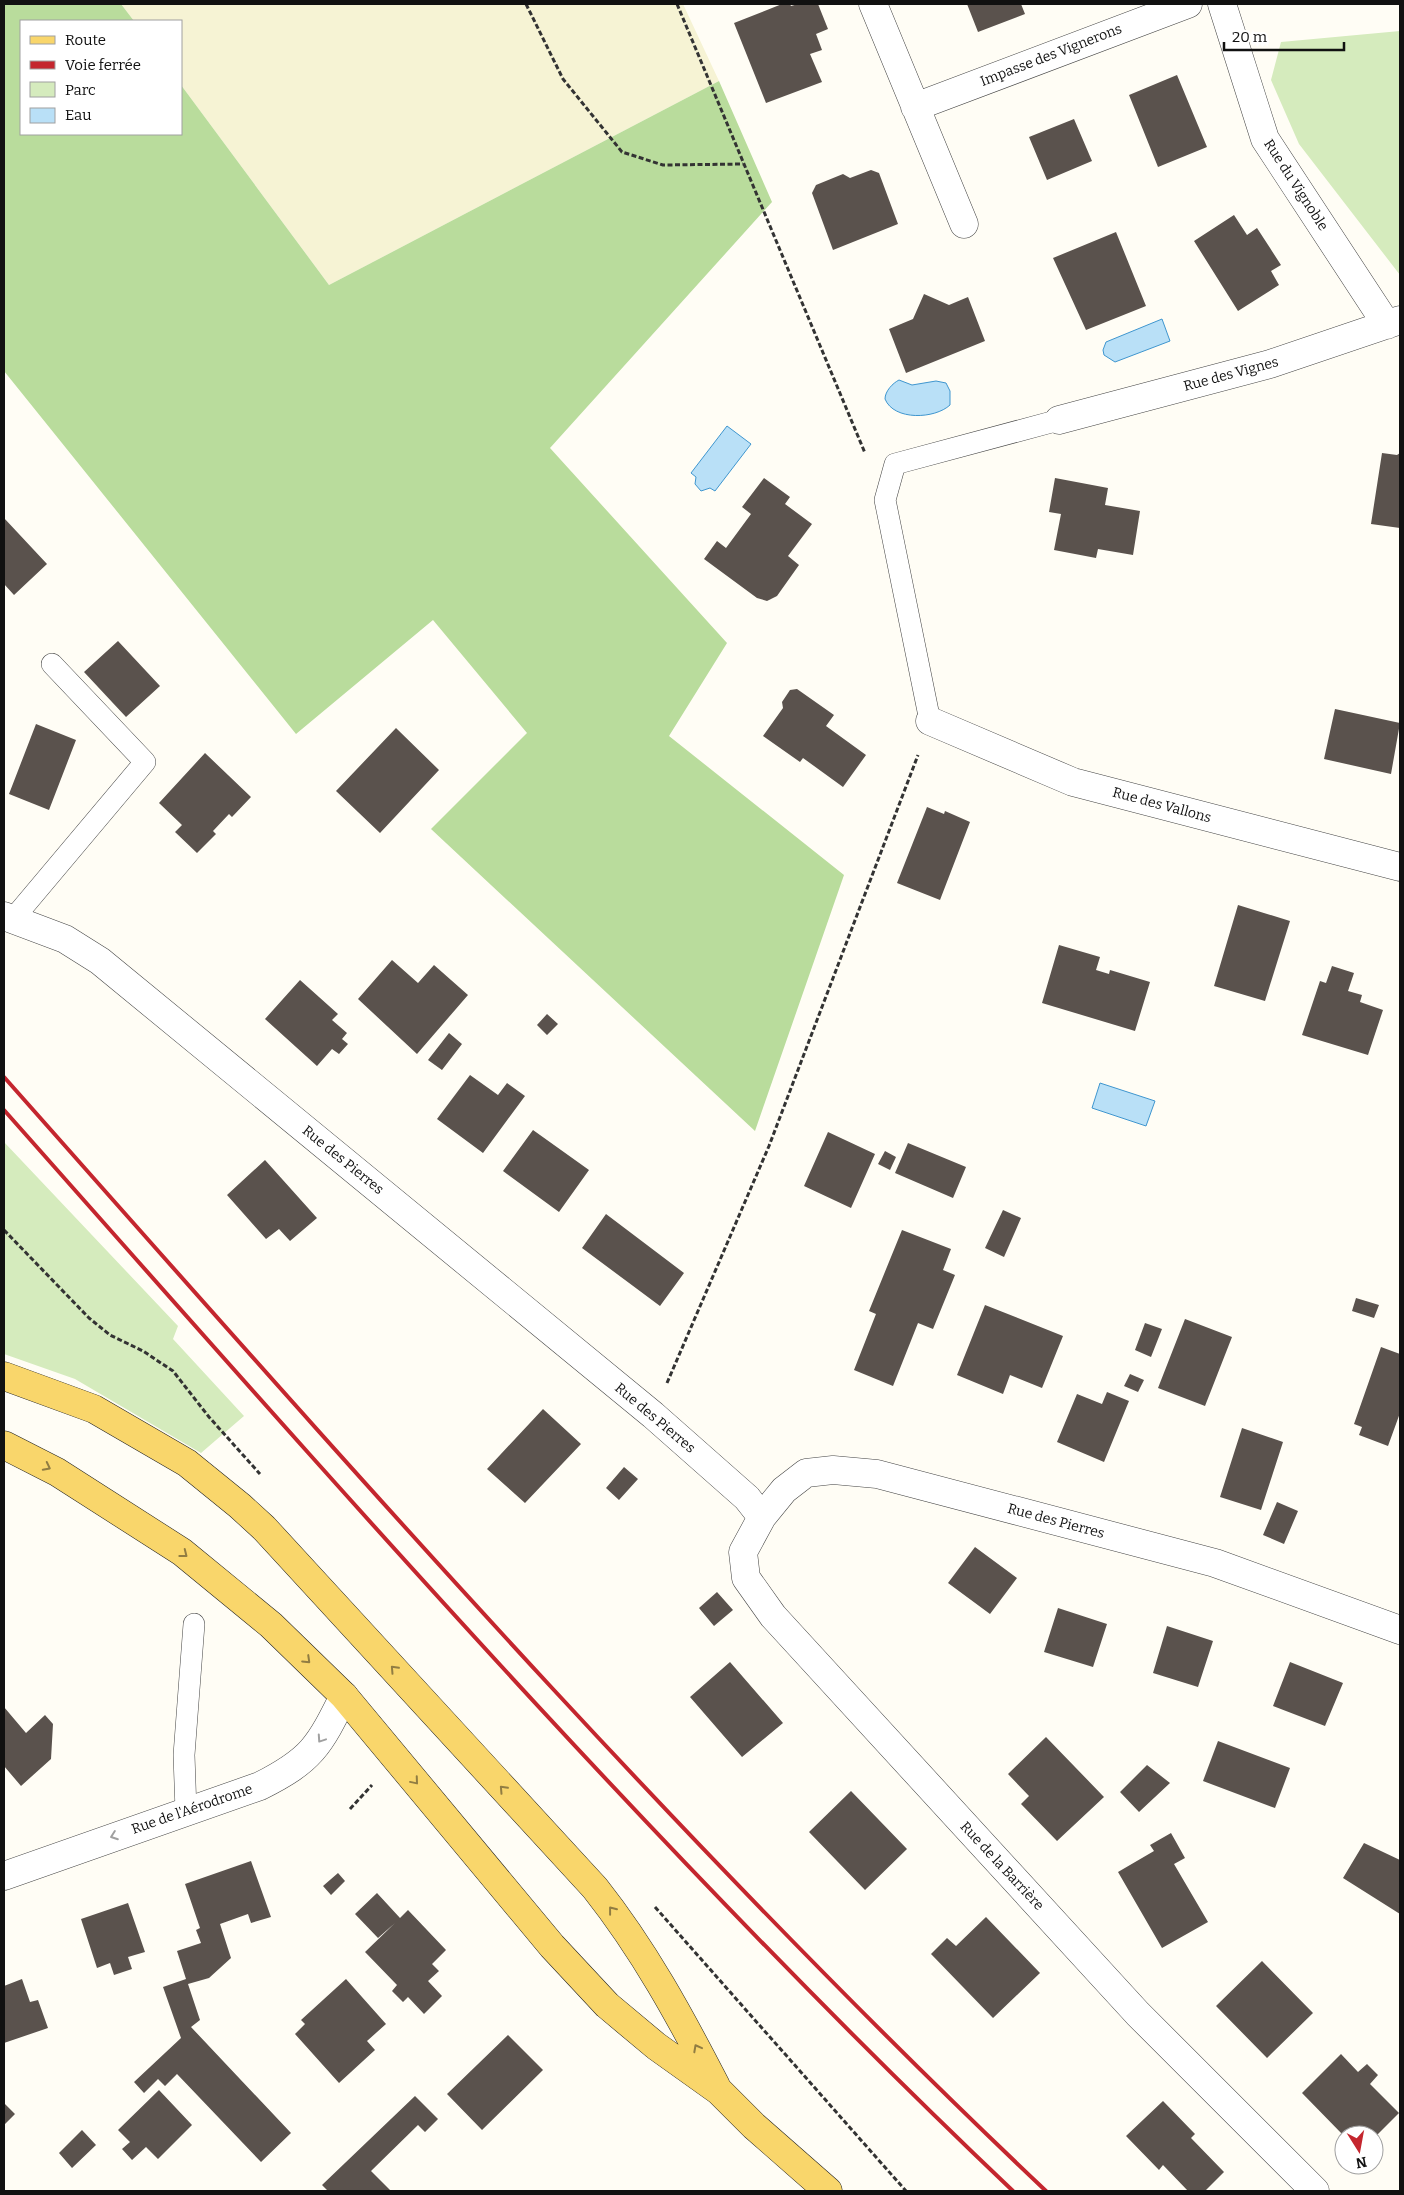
<svg xmlns="http://www.w3.org/2000/svg" width="1404" height="2195" font-family="Bitter,serif">
<style>
.farmland{fill:#f6f3d4}
.green{fill:#d5ebbd}
.forest{fill:#b9dc9c}
.water{fill:#b9e0f7;stroke:#3f96cf}
.building{fill:#5a524d}
.lines{fill:none;stroke-linecap:round;stroke-linejoin:round}
.service-casing{stroke:#444;stroke-width:22}
.minor-casing{stroke:#444;stroke-width:29}
.primary-casing{stroke:#222;stroke-width:29}
.path{stroke:#333;stroke-width:3;stroke-dasharray:5 2.5;stroke-linecap:butt}
.service{stroke:#fff;stroke-width:21}
.minor{stroke:#fff;stroke-width:28}
.primary{stroke:#f9d66b;stroke-width:28}
.rail{stroke:#c4262e;stroke-width:4}
.oneway{stroke:#917d42}
.oneway2{stroke:#a0a0a0}
.labels{text-anchor:middle;dominant-baseline:central;stroke-width:5;stroke-linejoin:round;paint-order:stroke}
.street-label{font-size:14px;fill:#111;stroke:#fff}
</style>
<rect width="100%" height="100%" fill="#fffdf5"/>
<path class="farmland" d="M 121,4 L 683,4 L 719,81 L 329,285 L 181,85 L 181,21 L 134,21 Z"/>
<path class="green" d="M 1400,31 L 1400,275 L 1299,144 L 1271,80 L 1281,42 Z
M 4,1142 L 178,1326 L 173,1339 L 244,1416 L 201,1453 L 75,1379 L 4,1354 Z"/>
<path class="forest" d="M 4,4 L 121,4 L 134,21 L 21,21 L 21,134 L 181,134 L 181,85 L 329,285 L 719,81 L 772,202 L 550,448 L 727,643 L 669,736 L 844,875 L 755,1131 L 431,829 L 527,733 L 433,620 L 296,734 L 4,371 Z"/>
<path class="water" d="M 1162,319 L 1170,341 L 1115,362 L 1104,355 L 1103,350 L 1106,342 Z
M 899,380 L 912,385 L 936,381 L 946,383 L 950,391 L 950,405 C 935,419 894,421 885,399 C 885,391 893,383 899,380 Z
M 727,426 L 751,444 L 715,491 L 710,488 L 701,491 L 695,484 L 696,477 L 691,473 Z
M 1100,1083 L 1155,1101 L 1146,1126 L 1092,1108 Z"/>
<path class="building" d="M 782,4 L 790,4 L 791,6 L 798,4 L 818,4 L 828,29 L 816,34 L 822,50 L 810,54 L 822,82 L 766,103 L 734,23 Z
M 967,4 L 1021,4 L 1025,14 L 978,32 Z
M 1177,75 L 1207,147 L 1158,167 L 1129,95 Z
M 1074,119 L 1092,161 L 1047,180 L 1029,137 Z
M 871,170 L 879,173 L 898,224 L 833,250 L 812,193 L 816,185 L 843,174 L 850,178 Z
M 1234,215 L 1247,235 L 1257,228 L 1281,265 L 1271,271 L 1279,285 L 1238,311 L 1194,241 Z
M 1116,232 L 1146,306 L 1086,330 L 1053,258 Z
M 924,294 L 949,305 L 968,297 L 985,341 L 906,373 L 889,329 L 913,319 Z
M 1382,453 L 1397,455 L 1400,453 L 1400,528 L 1371,524 Z
M 764,478 L 790,497 L 785,504 L 812,524 L 788,556 L 799,565 L 777,596 L 767,601 L 757,598 L 704,559 L 717,541 L 726,548 L 751,514 L 742,507 Z
M 1055,478 L 1108,488 L 1105,505 L 1140,511 L 1133,555 L 1098,549 L 1096,558 L 1054,550 L 1061,514 L 1049,512 Z
M 4,518 L 47,564 L 14,595 L 4,584 Z
M 118,641 L 160,686 L 126,717 L 84,672 Z
M 797,689 L 834,715 L 826,726 L 866,755 L 843,787 L 803,758 L 800,762 L 763,736 L 783,708 L 782,702 L 790,690 Z
M 1335,709 L 1400,723 L 1391,774 L 1324,759 Z
M 36,724 L 76,740 L 49,810 L 9,794 Z
M 396,728 L 439,770 L 380,833 L 336,791 Z
M 205,753 L 251,797 L 232,817 L 229,814 L 213,831 L 216,834 L 197,853 L 175,832 L 182,825 L 159,803 Z
M 927,807 L 944,814 L 945,811 L 970,822 L 940,900 L 897,883 Z
M 1238,905 L 1290,921 L 1265,1001 L 1214,986 Z
M 1059,945 L 1100,957 L 1096,970 L 1109,974 L 1110,970 L 1150,982 L 1135,1031 L 1042,1003 Z
M 392,960 L 418,983 L 434,965 L 468,995 L 417,1054 L 358,999 Z
M 1332,966 L 1354,973 L 1348,991 L 1362,995 L 1360,1002 L 1383,1010 L 1368,1055 L 1302,1035 L 1320,981 L 1326,983 Z
M 300,980 L 338,1014 L 332,1020 L 347,1033 L 342,1039 L 348,1044 L 339,1054 L 332,1049 L 317,1066 L 265,1019 Z
M 547,1014 L 558,1024 L 547,1035 L 537,1025 Z
M 449,1033 L 462,1044 L 442,1070 L 428,1060 Z
M 470,1075 L 498,1095 L 507,1083 L 525,1096 L 483,1153 L 437,1119 Z
M 533,1130 L 589,1170 L 559,1212 L 503,1171 Z
M 828,1132 L 875,1154 L 851,1208 L 804,1186 Z
M 908,1143 L 966,1167 L 953,1198 L 895,1173 Z
M 885,1151 L 896,1157 L 890,1170 L 878,1164 Z
M 265,1160 L 317,1218 L 290,1241 L 279,1229 L 266,1239 L 227,1195 Z
M 1003,1210 L 1021,1218 L 1004,1257 L 985,1248 Z
M 606,1214 L 684,1273 L 660,1306 L 582,1248 Z
M 902,1230 L 951,1249 L 943,1270 L 955,1275 L 933,1329 L 918,1323 L 893,1386 L 854,1370 L 876,1314 L 869,1311 Z
M 1356,1298 L 1379,1305 L 1374,1318 L 1352,1311 Z
M 985,1305 L 1063,1336 L 1042,1388 L 1010,1375 L 1003,1394 L 957,1375 Z
M 1185,1319 L 1232,1337 L 1205,1406 L 1158,1388 Z
M 1145,1323 L 1162,1329 L 1151,1357 L 1135,1350 Z
M 1381,1347 L 1400,1354 L 1400,1413 L 1388,1446 L 1359,1435 L 1362,1427 L 1354,1424 Z
M 1130,1374 L 1144,1380 L 1138,1392 L 1124,1386 Z
M 1107,1392 L 1129,1401 L 1104,1462 L 1057,1442 L 1077,1394 L 1102,1404 Z
M 543,1409 L 581,1444 L 525,1503 L 487,1469 Z
M 1242,1428 L 1283,1442 L 1261,1510 L 1220,1497 Z
M 624,1467 L 638,1479 L 619,1500 L 606,1488 Z
M 1277,1502 L 1298,1511 L 1284,1544 L 1263,1535 Z
M 975,1547 L 1017,1578 L 990,1614 L 948,1583 Z
M 717,1592 L 733,1610 L 714,1626 L 699,1608 Z
M 1058,1608 L 1107,1624 L 1093,1667 L 1044,1652 Z
M 1167,1626 L 1213,1641 L 1198,1687 L 1153,1673 Z
M 730,1662 L 783,1723 L 742,1757 L 690,1697 Z
M 1290,1662 L 1343,1683 L 1325,1726 L 1273,1706 Z
M 4,1707 L 26,1733 L 45,1715 L 53,1724 L 51,1759 L 21,1786 L 4,1766 Z
M 1046,1737 L 1104,1797 L 1057,1841 L 1021,1804 L 1029,1796 L 1008,1774 Z
M 1218,1741 L 1290,1768 L 1275,1808 L 1203,1781 Z
M 1147,1765 L 1170,1783 L 1139,1812 L 1120,1792 Z
M 851,1791 L 907,1849 L 865,1890 L 809,1832 Z
M 1171,1833 L 1185,1858 L 1174,1864 L 1208,1922 L 1162,1948 L 1118,1872 L 1154,1851 L 1150,1845 Z
M 1364,1843 L 1400,1860 L 1400,1914 L 1343,1878 Z
M 251,1861 L 271,1917 L 251,1923 L 248,1914 L 220,1924 L 231,1958 L 209,1978 L 188,1984 L 200,2020 L 191,2027 L 291,2133 L 261,2162 L 177,2074 L 165,2086 L 158,2079 L 144,2093 L 134,2082 L 181,2038 L 163,1987 L 186,1979 L 177,1951 L 201,1943 L 196,1930 L 200,1928 L 185,1884 Z
M 338,1873 L 345,1881 L 331,1895 L 323,1886 Z
M 377,1893 L 400,1918 L 408,1910 L 446,1950 L 432,1964 L 439,1971 L 428,1981 L 442,1996 L 424,2014 L 408,1997 L 403,2002 L 392,1991 L 397,1985 L 365,1952 L 395,1923 L 378,1938 L 355,1914 Z
M 128,1903 L 145,1952 L 128,1957 L 132,1969 L 114,1975 L 110,1963 L 97,1968 L 81,1919 Z
M 986,1917 L 1040,1973 L 993,2018 L 931,1954 L 947,1938 L 956,1946 Z
M 1262,1961 L 1313,2013 L 1267,2058 L 1216,2006 Z
M 22,1979 L 30,2002 L 38,2000 L 48,2028 L 4,2043 L 4,1986 Z
M 346,1979 L 386,2024 L 367,2041 L 375,2050 L 339,2083 L 295,2034 L 305,2024 L 301,2020 Z
M 508,2035 L 543,2070 L 482,2130 L 447,2094 Z
M 1341,2054 L 1358,2072 L 1367,2064 L 1378,2075 L 1370,2084 L 1399,2113 L 1374,2138 L 1374,2135 L 1343,2135 L 1302,2093 Z
M 159,2090 L 192,2125 L 158,2159 L 146,2147 L 132,2160 L 122,2149 L 130,2142 L 118,2130 Z
M 415,2096 L 438,2119 L 425,2132 L 418,2125 L 371,2171 L 391,2191 L 328,2191 L 322,2185 Z
M 1163,2101 L 1195,2134 L 1191,2138 L 1224,2172 L 1205,2191 L 1188,2191 L 1163,2165 L 1159,2170 L 1126,2136 Z
M 4,2103 L 15,2114 L 4,2125 Z
M 82,2130 L 96,2145 L 72,2168 L 59,2153 Z"/>
<g class="lines">
<defs>
<path id="service" d="M 930,721 L 885,500 L 895,464 L 1059,420
M 13,919 L 145,762 L 52,664
M 186,1811 L 184,1755 L 194,1624"/>
<path id="minor" d="M 873,4 L 964,224
M 1222,4 L 1265,139 L 1387,325
M 915,107 L 1188,4
M 1059,420 L 1270,364 L 1400,320
M 930,721 L 1073,782 L 1400,867
M 4,916 L 65,939 L 100,961 L 653,1415 L 747,1498 L 762,1517
M 4,1876 L 260,1786 C 312,1760 319,1746 344,1696
M 1315,2191 L 1138,2014 L 773,1616 L 746,1578 L 743,1552 L 762,1517 L 784,1490 L 806,1473 L 833,1470 L 877,1474 L 1215,1563 L 1400,1630"/>
<path id="primary" d="M 4,1376 L 94,1409 L 187,1463 L 240,1506 L 264,1528 L 595,1888 C 644,1950 680,2016 716,2086
M 4,1445 L 57,1472 L 182,1552 L 271,1625 L 344,1696 L 552,1946 L 607,2005 L 656,2046 L 719,2091 L 754,2126 L 828,2191"/>
</defs>
<use href="#service" class="service-casing"/>
<use href="#minor" class="minor-casing"/>
<use href="#primary" class="primary-casing"/>
<path class="path" d="M 526,4 L 563,79 L 622,152 L 663,165 L 743,164
M 677,4 L 865,453
M 4,1230 L 89,1318 L 110,1335 L 143,1351 L 173,1371 L 209,1417 L 260,1474
M 667,1383 L 769,1146 L 918,755
M 350,1809 L 372,1785
M 655,1907 L 906,2191"/>
<use href="#service" class="service"/>
<use href="#minor" class="minor"/>
<use href="#primary" class="primary"/>
<path class="rail" d="M 4,1077 C 341,1457 676,1841 1046,2191
M 4,1110 C 331,1479 656,1852 1013,2191"/>
</g>
<defs><path id="oneway-chevron" d="M-2-3.5L2.5 0L-2 3.5" fill="none" stroke-width="1.6" stroke-linecap="round" stroke-linejoin="round" transform="scale(1.25)"/></defs>
<g class="oneway">
<use href="#oneway-chevron" transform="translate(47 1467) rotate(27)"/>
<use href="#oneway-chevron" transform="translate(184 1554) rotate(38)"/>
<use href="#oneway-chevron" transform="translate(307 1660) rotate(44)"/>
<use href="#oneway-chevron" transform="translate(394 1669) rotate(-133)"/>
<use href="#oneway-chevron" transform="translate(415 1781) rotate(50)"/>
<use href="#oneway-chevron" transform="translate(503 1789) rotate(-133)"/>
<use href="#oneway-chevron" transform="translate(612 1910) rotate(-128)"/>
<use href="#oneway-chevron" transform="translate(697 2048) rotate(-118)"/>
</g>
<g class="oneway2">
<use href="#oneway-chevron" transform="translate(321 1739) rotate(124)"/>
<use href="#oneway-chevron" transform="translate(114 1836) rotate(160)"/>
</g>
<g class="labels">
<g class="street-label">
<text transform="translate(1051 55) rotate(-21)">Impasse des Vignerons</text>
<text transform="translate(1296 185) rotate(57)">Rue du Vignoble</text>
<text transform="translate(1231 374) rotate(-15)">Rue des Vignes</text>
<text transform="translate(1162 805) rotate(15)">Rue des Vallons</text>
<text transform="translate(343 1160) rotate(39)">Rue des Pierres</text>
<text transform="translate(655 1418) rotate(40)">Rue des Pierres</text>
<text transform="translate(1056 1521) rotate(15)">Rue des Pierres</text>
<text transform="translate(192 1809) rotate(-19)">Rue de l'Aérodrome</text>
<text transform="translate(1002 1866) rotate(47)">Rue de la Barrière</text>
</g>
</g>
<rect width="1404" height="2195" fill="none" stroke="#111111" stroke-width="10"/>
<rect x="20" y="20" width="162" height="115" fill="#ffffff" stroke="#a0a0a0"/>
<rect x="30" y="36" width="25" height="8" fill="#f9d66b" stroke="#a0a0a0"/>
<text x="65" y="45" font-size="15" fill="#111111">Route</text>
<rect x="30" y="61" width="25" height="8" fill="#c4262e" stroke="#a0a0a0"/>
<text x="65" y="70" font-size="15" fill="#111111">Voie ferrée</text>
<rect x="30" y="82" width="25" height="15" fill="#d5ebbd" stroke="#a0a0a0"/>
<text x="65" y="95" font-size="15" fill="#111111">Parc</text>
<rect x="30" y="108" width="25" height="15" fill="#b9e0f7" stroke="#a0a0a0"/>
<text x="65" y="120" font-size="15" fill="#111111">Eau</text>
<g transform="translate(1359 2150) rotate(169)"><circle r="24" fill="#ffffff" stroke="#a0a0a0"/>
<path d="M0-4L9 19L0 12L-9 19Z" fill="#c4262e"/>
<text y="-8" font-size="14" font-weight="bold" text-anchor="middle" fill="#111111">N</text>
</g>
<path d="M1224 42v8h120v-8" fill="none" stroke="#111111" stroke-width="2.5"/>
<text x="1232" y="42" font-size="15" fill="#111111" stroke="#ffffff" stroke-width="4" paint-order="stroke">20 m</text>
</svg>
